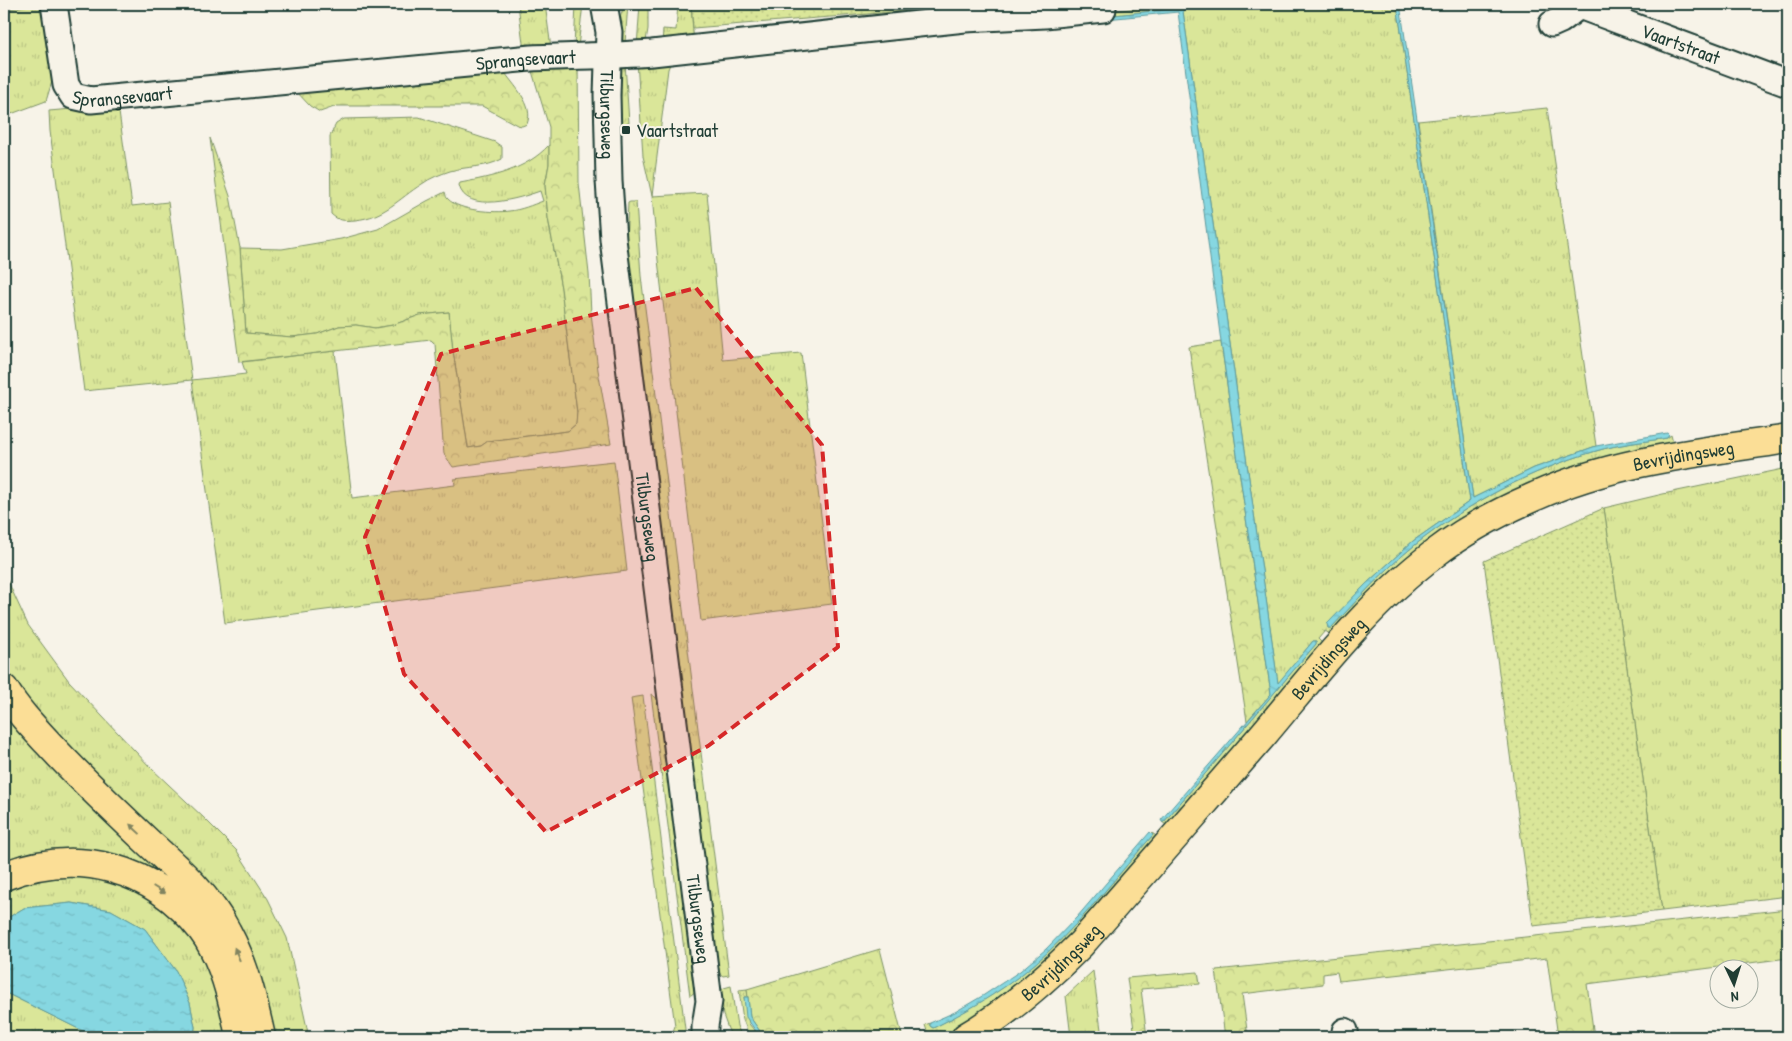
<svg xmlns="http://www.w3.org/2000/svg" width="1792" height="1041" font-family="'Patrick Hand',sans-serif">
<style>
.grass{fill:url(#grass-tufts);stroke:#7c9266}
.forest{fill:url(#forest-crowns);stroke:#7c9266}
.park{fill:url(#park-dots);stroke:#7c9266}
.water{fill:url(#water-ripples);stroke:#5d999c}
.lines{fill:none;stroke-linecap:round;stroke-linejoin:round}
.minor-casing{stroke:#1f3d34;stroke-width:29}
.major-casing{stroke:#1f3d34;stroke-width:31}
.highway-casing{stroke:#1f3d34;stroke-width:31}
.minor{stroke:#f7f3e8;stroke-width:25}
.major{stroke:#fbde96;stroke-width:28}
.highway{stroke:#fbde96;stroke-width:28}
.oneway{fill:#828560}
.marked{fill:#d62828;fill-opacity:0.2;stroke:#d62828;stroke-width:4;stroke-dasharray:10 6;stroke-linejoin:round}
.poi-dot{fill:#1f3d34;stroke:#f7f3e8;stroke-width:2}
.labels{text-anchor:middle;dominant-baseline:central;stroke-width:4;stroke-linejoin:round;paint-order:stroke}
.street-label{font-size:19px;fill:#1f3d34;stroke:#f7f3e8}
.poi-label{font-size:19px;fill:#1f3d34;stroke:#f7f3e8;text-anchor:start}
</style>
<defs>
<pattern id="grass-tufts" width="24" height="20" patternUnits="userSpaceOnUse" patternTransform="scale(1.25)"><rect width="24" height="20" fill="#dae699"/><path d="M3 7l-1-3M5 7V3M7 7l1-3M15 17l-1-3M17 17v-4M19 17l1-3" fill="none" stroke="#bbc684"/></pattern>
<pattern id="forest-crowns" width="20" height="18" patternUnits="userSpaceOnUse" patternTransform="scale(1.25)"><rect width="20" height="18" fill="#dae699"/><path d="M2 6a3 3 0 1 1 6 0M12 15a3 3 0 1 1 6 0" fill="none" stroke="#bbc684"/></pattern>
<pattern id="park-dots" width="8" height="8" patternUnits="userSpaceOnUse" patternTransform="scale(1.25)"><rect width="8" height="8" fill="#dae699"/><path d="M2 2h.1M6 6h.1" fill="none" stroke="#bbc684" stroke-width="1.8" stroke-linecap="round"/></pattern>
<pattern id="water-ripples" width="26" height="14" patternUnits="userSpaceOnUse" patternTransform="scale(1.25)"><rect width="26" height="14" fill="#86d7e1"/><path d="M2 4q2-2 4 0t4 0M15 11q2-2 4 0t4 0" fill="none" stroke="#73b9c2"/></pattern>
</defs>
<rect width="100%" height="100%" fill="#f7f3e8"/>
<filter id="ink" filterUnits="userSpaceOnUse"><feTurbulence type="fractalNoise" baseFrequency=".02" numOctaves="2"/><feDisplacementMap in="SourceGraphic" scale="10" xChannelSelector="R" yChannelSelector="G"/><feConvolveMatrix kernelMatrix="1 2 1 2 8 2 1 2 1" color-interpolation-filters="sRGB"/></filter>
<g filter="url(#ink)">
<path class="grass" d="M 35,4 L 46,4 L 54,75 L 46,101 L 11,114 L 4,152 L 4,10 Z
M 518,4 L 545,4 L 551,48 L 524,51 Z
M 576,4 L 583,4 L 578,47 L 574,48 Z
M 640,4 L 648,4 L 648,29 L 645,47 L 637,47 Z
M 678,4 L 691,4 L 694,45 L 662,46 L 663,29 L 676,30 Z
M 1171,4 L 1184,4 L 1185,9 L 1230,4 L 1397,4 L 1470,501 L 1413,541 L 1366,584 L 1328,624 L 1328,628 L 1331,628 C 1358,599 1384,570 1415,545 C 1468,503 1531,470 1596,451 C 1618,444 1643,442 1667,438 L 1671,435 L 1673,443 L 1669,449 L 1592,466 L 1330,634 L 1325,631 L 1318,639 L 1323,644 L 1169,827 L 1162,822 L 1164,822 L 1316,644 L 1316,641 L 1313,641 L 1278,684 L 1183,11 L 1184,9 L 1182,8 L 1105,16 L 1105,12 Z
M 673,57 L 668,69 L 652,196 L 707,193 L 723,360 L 801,353 L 832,604 L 701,621 L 658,260 L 652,196 L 643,156 L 637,60 Z
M 625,63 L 629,123 L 622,124 L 616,77 L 619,69 Z
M 118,105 L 132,206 L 168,202 L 192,380 L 246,374 L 242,362 L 335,351 L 352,498 L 455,485 L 454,479 L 614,461 L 627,571 L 225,623 L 192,380 L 84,391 L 50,131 L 49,111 Z
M 1547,108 L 1596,446 L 1534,468 L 1473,498 L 1418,121 Z
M 419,117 L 495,142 L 502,147 L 502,159 C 486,168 467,166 450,171 C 441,174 430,178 422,184 C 398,199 385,217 355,220 C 345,221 338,221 331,214 L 330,136 L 336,124 L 344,119 Z
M 549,145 L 549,164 L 545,185 L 548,218 L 561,288 L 577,412 L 576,424 L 568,431 L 488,441 L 481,446 L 468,448 L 453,351 L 449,312 L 420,315 L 393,325 L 375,328 L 356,325 L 339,326 L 317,334 L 292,337 L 246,333 L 240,248 L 282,249 L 341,239 L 378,229 L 427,201 L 445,192 C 446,195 446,198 448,199 C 459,211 495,213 509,211 C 521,210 532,205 543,201 L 540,191 C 521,198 465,215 459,185 L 460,183 C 492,177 526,170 549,145 Z
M 630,202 L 636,202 L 641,276 L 729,975 L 723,976 L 715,970 L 623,243 L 626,242 L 628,203 Z
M 1788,468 L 1788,896 L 1662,911 L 1604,508 L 1663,494 Z
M 4,573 L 28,625 L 69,681 L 151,768 L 204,818 L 237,851 L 268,899 L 287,938 L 309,1037 L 269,1037 L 253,973 L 78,767 L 4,675 Z
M 651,694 L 662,702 L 698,989 L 690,996 Z
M 643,696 L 685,1029 L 684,1037 L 671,1037 L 675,1026 L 631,698 Z
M 4,700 L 160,860 L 227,966 L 142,873 L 4,867 Z
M 1152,833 L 1159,838 L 1048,964 L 956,1032 L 945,1037 L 929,1037 L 925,1025 L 930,1023 L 930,1026 L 933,1028 C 974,1007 1014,984 1048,952 C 1086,917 1119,873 1153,835 Z
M 107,876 L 152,895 L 200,942 L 232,1037 L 194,1037 L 195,1027 L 190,1003 L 176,971 L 145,929 L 111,910 L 71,903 L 24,908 L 4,920 L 4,883 L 13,878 Z
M 1093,971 L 1102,1037 L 1071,1037 L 1066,996 Z
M 731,986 L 737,1026 L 742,1037 L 731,1037 L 723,1015 L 719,992 L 724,988 Z
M 747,989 L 748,997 L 744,997 L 749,1024 L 760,1037 L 750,1037 L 743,1020 L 739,990 Z
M 4,992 L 95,1037 L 4,1037 Z"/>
<path class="forest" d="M 578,62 L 579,183 L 589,274 L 591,313 L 598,370 L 611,444 L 453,467 L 444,454 L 435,344 L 431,340 L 239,362 L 210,138 L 230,196 L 240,248 L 246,333 L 292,337 L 317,334 L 339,326 L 356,325 L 375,328 L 393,325 L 420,315 L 449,312 L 453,351 L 468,448 L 481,446 L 488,441 L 568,431 L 576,424 L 577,412 L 561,288 L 548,218 L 545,185 L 549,164 L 549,127 L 531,68 Z
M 503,70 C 513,85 535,105 527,124 L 522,126 L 517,125 L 482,106 L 337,106 L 320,112 L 310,106 L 294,89 Z
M 1221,342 L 1271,694 L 1247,721 L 1189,347 Z
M 1788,909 L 1788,958 L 1587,984 L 1594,1037 L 1558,1037 L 1547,958 L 1339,981 L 1337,972 L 1323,974 L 1323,984 L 1242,994 L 1248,1037 L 1225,1037 L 1216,970 Z
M 880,949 L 902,1035 L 896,1037 L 764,1037 L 750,1017 L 747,989 Z
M 1198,972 L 1200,984 L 1141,989 L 1147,1037 L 1135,1037 L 1127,978 Z"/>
<path class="park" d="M 624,4 L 628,4 L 625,43 C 613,34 621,16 624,4 Z
M 691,4 L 993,4 L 693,28 Z
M 1604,508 L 1662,911 L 1533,926 L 1484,561 Z"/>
<path class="water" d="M 1397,4 L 1400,4 L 1473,498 L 1534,468 L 1596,446 L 1667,433 L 1669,435 L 1667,438 C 1644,442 1619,444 1596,451 C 1531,470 1468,503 1415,545 C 1384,570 1358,599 1331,628 L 1328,628 L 1327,624 L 1366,584 L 1413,541 L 1470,501 Z
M 1182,8 L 1184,9 L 1183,11 L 1278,683 L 1313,641 L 1316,641 L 1316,644 L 1164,822 L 1162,822 L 1161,820 L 1271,694 L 1221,342 L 1178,12 L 1106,19 L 1105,16 Z
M 1150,832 L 1153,835 C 1119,873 1086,917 1048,952 C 1014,984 974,1008 933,1028 L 930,1026 L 930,1023 L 955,1012 L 984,995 L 1020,971 L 1046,949 L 1077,917 Z
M 71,903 L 111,910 L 145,929 L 176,971 L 190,1003 L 195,1027 L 194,1037 L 95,1037 L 4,992 L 4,920 L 24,908 Z
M 744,997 L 748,997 L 750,1017 L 764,1037 L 760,1037 L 746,1017 Z"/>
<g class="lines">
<defs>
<g id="minor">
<path id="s1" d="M 54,4 L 66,85 L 73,96 L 91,100 L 531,58 C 571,56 612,56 652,53 L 965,19 L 1045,15 L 1103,9"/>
<path id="s2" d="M 604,4 L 609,32 L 607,95 L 609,181 L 613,239 L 707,984 L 709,1001 L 705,1026 L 705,1037"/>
<path id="s3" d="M 1574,4 L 1788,84"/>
<path d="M 1552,24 L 1561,20 L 1579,6"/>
<path d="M 1345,1031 L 1346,1037"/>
</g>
<g id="major">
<path id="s4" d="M 966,1037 C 1009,1012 1046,979 1081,944 C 1142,875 1202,805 1263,735 C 1316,672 1368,604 1434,554 C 1465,530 1501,511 1536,496 C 1615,460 1704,452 1788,439"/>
</g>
<path id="highway" d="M 4,689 C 16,709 32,726 47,742 C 80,778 115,811 150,844 C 179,870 209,897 227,932 C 245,965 253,1001 261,1037
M 4,876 C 78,847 153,867 202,930 C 224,959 234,1003 240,1037"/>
</defs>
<use href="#minor" class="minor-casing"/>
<use href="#major" class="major-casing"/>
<use href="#highway" class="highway-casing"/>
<use href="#minor" class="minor"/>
<use href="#major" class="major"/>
<use href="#highway" class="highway"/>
</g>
<defs><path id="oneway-solid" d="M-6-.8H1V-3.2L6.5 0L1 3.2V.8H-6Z" transform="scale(1.25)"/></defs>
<g class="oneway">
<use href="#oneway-solid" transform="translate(135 829) rotate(-137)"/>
<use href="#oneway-solid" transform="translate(159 890) rotate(32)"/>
<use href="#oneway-solid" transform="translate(237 954) rotate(-113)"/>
</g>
</g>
<path class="marked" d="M 696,288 L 822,445 L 838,647 L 708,746 L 546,832 L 404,674 L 365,537 L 441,354 Z"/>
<rect class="poi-dot" x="621" y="125" width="10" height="10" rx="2.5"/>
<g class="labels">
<g class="street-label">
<text stroke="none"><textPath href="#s3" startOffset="114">Vaartstraat</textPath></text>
<text stroke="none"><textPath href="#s1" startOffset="550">Sprangsevaart</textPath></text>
<text stroke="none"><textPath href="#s1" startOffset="145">Sprangsevaart</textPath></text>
<text stroke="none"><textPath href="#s2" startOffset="111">Tilburgseweg</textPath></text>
<text stroke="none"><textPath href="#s4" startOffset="946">Bevrijdingsweg</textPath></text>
<text stroke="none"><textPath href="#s2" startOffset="516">Tilburgseweg</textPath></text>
<text stroke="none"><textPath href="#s4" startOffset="526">Bevrijdingsweg</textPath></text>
<text stroke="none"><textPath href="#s2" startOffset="921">Tilburgseweg</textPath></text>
<text stroke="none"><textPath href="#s4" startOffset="121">Bevrijdingsweg</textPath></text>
</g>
<g class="poi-label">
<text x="636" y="130">Vaartstraat</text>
</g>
</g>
<rect width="1792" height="1041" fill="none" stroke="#f7f3e8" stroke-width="20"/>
<rect x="10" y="10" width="1772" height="1021" fill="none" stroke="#1f3d34" stroke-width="2" filter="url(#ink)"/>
<g transform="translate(1734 984) rotate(176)"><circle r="24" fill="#f7f3e8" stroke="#a1aaa0"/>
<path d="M0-4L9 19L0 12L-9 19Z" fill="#1f3d34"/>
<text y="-8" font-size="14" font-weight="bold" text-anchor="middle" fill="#1f3d34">N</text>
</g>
</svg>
